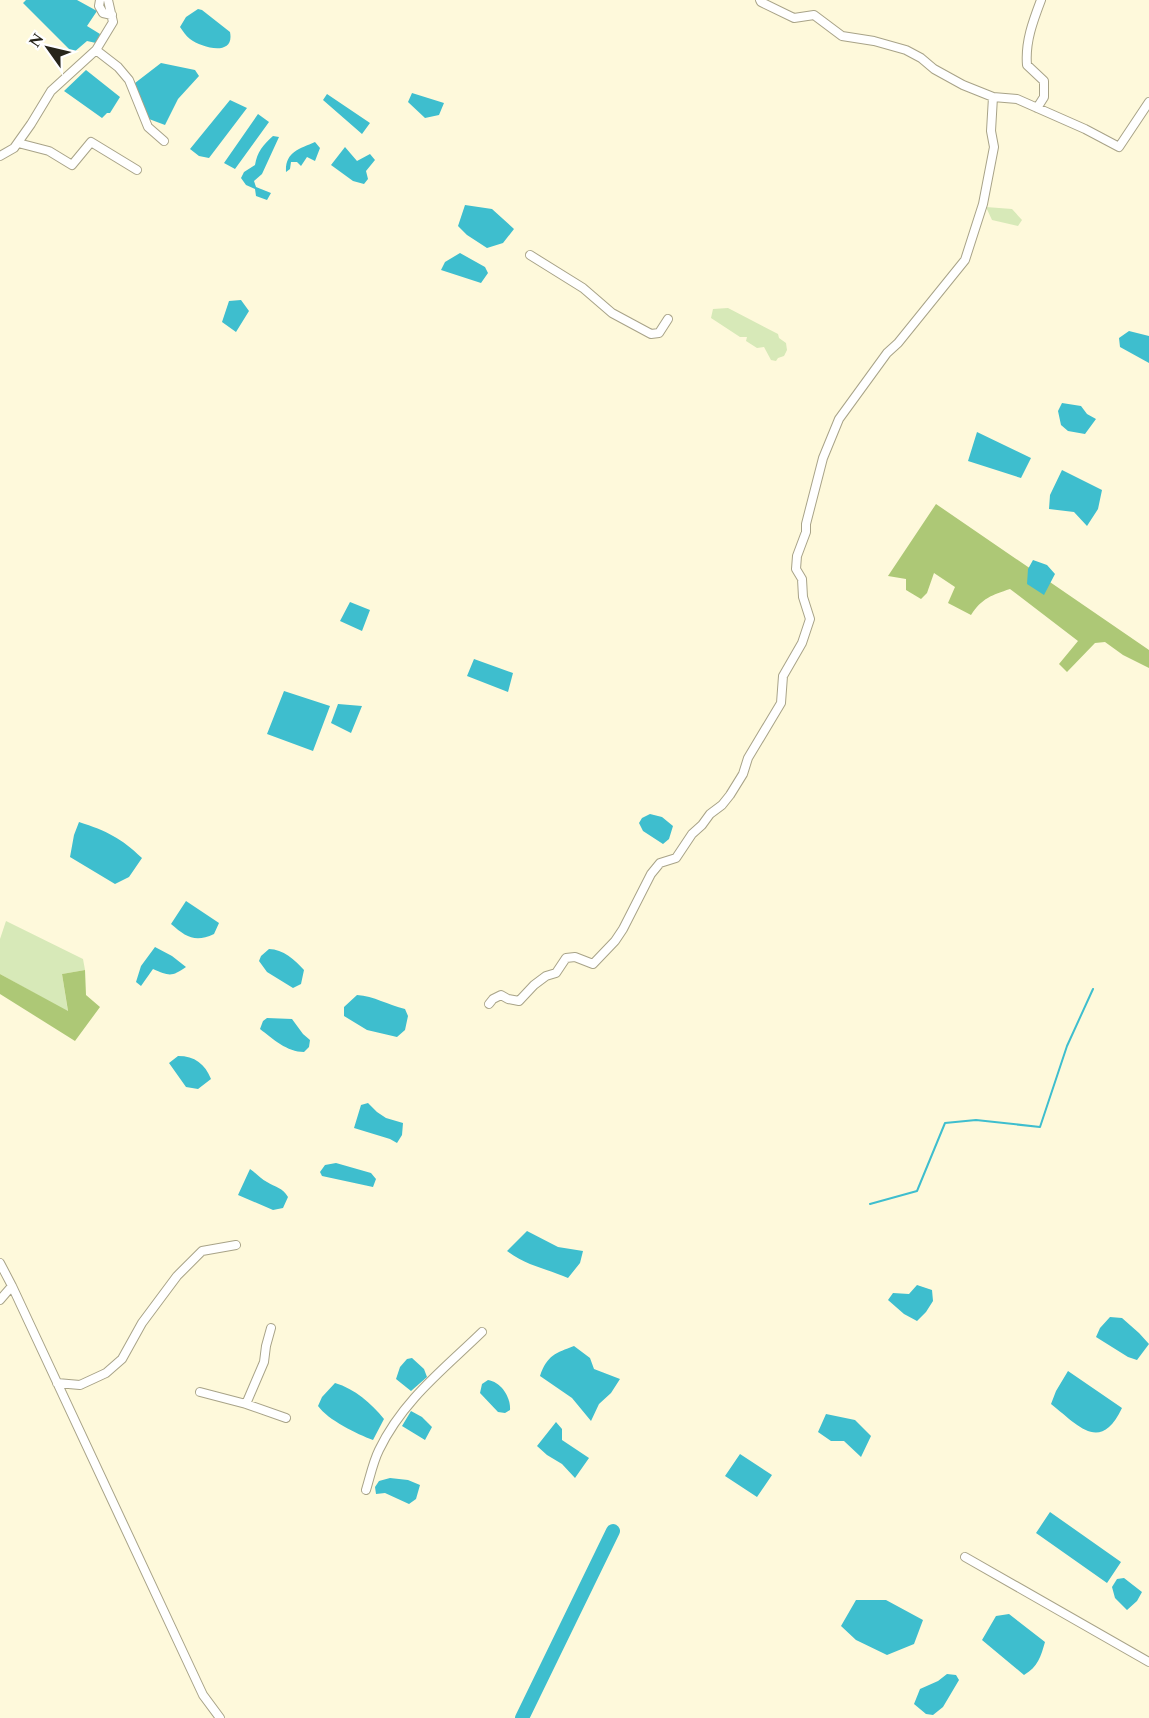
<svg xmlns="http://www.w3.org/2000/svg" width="1149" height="1718" font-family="Spectral,serif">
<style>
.green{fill:#d7e9b8}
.forest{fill:#adc876}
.water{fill:#3ebece}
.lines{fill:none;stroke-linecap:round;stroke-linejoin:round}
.stream{stroke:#3ebece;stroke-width:2}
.river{stroke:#3ebece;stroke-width:14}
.minor-casing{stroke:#a8a388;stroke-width:10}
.minor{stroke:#fff;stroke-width:8}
</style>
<rect width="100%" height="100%" fill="#fef9db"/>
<path class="green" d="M 986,207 L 1012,209 L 1022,220 L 1018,226 L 992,220 Z
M 728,308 L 778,334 L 779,338 L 786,343 L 787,350 L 784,356 L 778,358 L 776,361 L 771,360 L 764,347 L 757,348 L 746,341 L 747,337 L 740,337 L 711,318 L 713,309 Z
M 6,921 L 83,959 L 85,970 L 62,974 L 68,1012 L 0,974 L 0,939 Z"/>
<path class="forest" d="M 936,504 L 1149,650 L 1149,668 L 1123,655 L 1105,642 L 1095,643 L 1067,672 L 1059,664 L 1078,641 L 1010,589 C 992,595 982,598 971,615 L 948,603 L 955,587 L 934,573 L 927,593 L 921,599 L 906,590 L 906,579 L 888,576 Z
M 85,970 L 86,995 L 100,1007 L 75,1041 L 0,994 L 0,974 L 68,1011 L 62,974 Z"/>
<path class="water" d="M 26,0 L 77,0 L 97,11 L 87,26 L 100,34 L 96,43 L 87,41 L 73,53 L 23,3 Z
M 198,9 L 202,10 L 230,32 C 235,57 202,48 190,39 C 186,36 183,31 180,27 L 186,17 Z
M 161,63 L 195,70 L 199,76 L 178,99 L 165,125 L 149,119 L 140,101 L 135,83 Z
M 86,70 L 120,97 L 110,113 L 107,113 L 102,118 L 64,91 Z
M 412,93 L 444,103 L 439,115 L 425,118 L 408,102 Z
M 327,94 L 370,123 L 362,134 L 323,100 Z
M 230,100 L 247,108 L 209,158 L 199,156 L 190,149 Z
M 258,114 L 269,122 L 235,169 L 224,163 Z
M 273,136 L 279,137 L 262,174 L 254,181 L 256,187 L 271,193 L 267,200 L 256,196 L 255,189 L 246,185 L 241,178 L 244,172 L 255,165 C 257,152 263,145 273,136 Z
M 315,142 L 320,148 L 315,161 L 307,157 L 301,166 L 297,162 L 291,162 L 290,169 L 286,172 C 285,152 299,149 315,142 Z
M 345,147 L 357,161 L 370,154 L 375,160 L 366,171 L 368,179 L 364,184 L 353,181 L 331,165 Z
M 465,205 L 492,209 L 514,229 L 503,243 L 487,248 L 467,235 L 458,226 Z
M 460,253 L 485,267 L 488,273 L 481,283 L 441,270 L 445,262 Z
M 241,300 L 249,311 L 236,332 L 222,322 L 229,301 Z
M 1129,331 L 1149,336 L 1149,363 L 1120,347 L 1119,338 Z
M 1062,403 L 1081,406 L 1087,414 L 1096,419 L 1085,434 L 1068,431 L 1061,425 L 1058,411 Z
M 977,432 L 1031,458 L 1021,478 L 968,461 Z
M 1062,470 L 1102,490 L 1098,509 L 1087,526 L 1074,512 L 1049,509 L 1050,495 Z
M 1033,560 L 1047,565 L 1055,574 L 1044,595 L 1027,584 L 1028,569 Z
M 350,602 L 370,610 L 362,631 L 340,621 Z
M 474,659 L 513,673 L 508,692 L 467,676 Z
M 284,691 L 330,706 L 313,751 L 267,734 Z
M 338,704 L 362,706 L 351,733 L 331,723 Z
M 650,814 L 662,817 L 673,826 L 669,839 L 663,844 L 643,831 L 639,823 L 642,818 Z
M 79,822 C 107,831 121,838 142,858 L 129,877 L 115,884 L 70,857 L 74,835 Z
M 186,901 L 219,923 L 214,934 C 195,943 186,937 171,924 Z
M 155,947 L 172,956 L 186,967 C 172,977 169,976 153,969 L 141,986 L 136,982 L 141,966 Z
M 269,949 C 283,949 295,960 304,970 L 301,984 L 293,988 L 267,972 L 259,961 L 261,956 Z
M 357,995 C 374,996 388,1005 405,1009 L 408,1016 L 405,1030 L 397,1037 L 367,1030 L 344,1016 L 344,1007 Z
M 267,1018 L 292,1019 L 303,1034 L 310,1040 L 309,1047 L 304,1052 C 287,1052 273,1039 260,1029 L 263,1021 Z
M 178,1056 C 195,1056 205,1064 211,1079 L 198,1089 L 186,1087 L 169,1063 Z
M 368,1103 L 377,1112 L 386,1118 L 403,1123 L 402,1135 L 397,1143 L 390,1139 L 354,1128 L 361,1105 Z
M 336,1163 L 371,1173 L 376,1179 L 373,1187 L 322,1176 L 320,1172 L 325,1165 Z
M 250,1169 C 256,1173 261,1179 267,1182 C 275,1187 283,1188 288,1197 L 283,1208 L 273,1210 L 238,1195 Z
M 527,1231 L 558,1247 L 583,1251 L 580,1263 L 568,1278 C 545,1268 527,1266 507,1251 Z
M 917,1285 L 932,1290 L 933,1301 L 926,1312 L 917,1321 L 904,1314 L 888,1300 L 893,1293 L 909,1294 Z
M 1110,1317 L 1122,1318 L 1139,1333 L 1149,1344 L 1137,1360 L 1128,1357 L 1096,1337 L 1100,1328 Z
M 574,1346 L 590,1358 L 594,1369 L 620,1379 L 611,1393 L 599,1404 L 591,1421 L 572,1398 L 540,1376 C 547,1355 556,1353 574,1346 Z
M 412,1358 L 424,1369 L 427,1377 L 411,1391 L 396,1379 L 400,1367 L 407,1359 Z
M 1068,1371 L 1122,1408 C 1100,1454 1078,1425 1051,1404 L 1056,1391 Z
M 488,1380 C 501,1382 511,1397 510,1410 L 505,1413 L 498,1412 L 480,1393 L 482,1384 Z
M 335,1383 C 355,1389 371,1403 384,1419 L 373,1440 C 357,1434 328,1420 318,1406 L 322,1397 Z
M 411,1411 L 422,1417 L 432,1427 L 425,1440 L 402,1426 Z
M 826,1414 L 855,1420 L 871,1436 L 861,1457 L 844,1441 L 831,1441 L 818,1432 Z
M 556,1422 L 562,1429 L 562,1440 L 589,1458 L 575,1478 L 562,1464 L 547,1455 L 537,1446 Z
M 740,1454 L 772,1475 L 757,1497 L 725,1476 Z
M 390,1478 L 408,1480 L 420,1485 L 416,1499 L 409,1504 L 385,1493 L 376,1494 L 375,1487 L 379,1481 Z
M 1050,1512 L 1121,1562 L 1107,1583 L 1036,1533 Z
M 1124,1578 L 1142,1592 L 1137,1601 L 1127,1610 L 1115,1598 L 1112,1587 L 1117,1579 Z
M 856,1600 L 886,1600 L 923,1620 L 914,1644 L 887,1655 L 856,1640 L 841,1626 Z
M 1009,1614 L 1045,1642 C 1041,1656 1038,1667 1024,1675 L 982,1640 L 996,1616 Z
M 947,1674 L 956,1675 L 959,1680 L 943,1707 L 933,1715 L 926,1714 L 914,1704 L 920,1689 L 938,1681 Z"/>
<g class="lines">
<path class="stream" d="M 870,1204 L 917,1191 L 945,1123 L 976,1120 L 1040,1127 L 1067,1046 L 1093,989"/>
<path class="river" d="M 522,1718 L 613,1531"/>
<defs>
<path id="minor" d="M 100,0 L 99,6 L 103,13 L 112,15
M 760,0 L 761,2 L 794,18 L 814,15 L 842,36 L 874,41 L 906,50 L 921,58 L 934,69 L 963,85 L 993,97 L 1017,99 L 1085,129 L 1119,147 L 1149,102
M 96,50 L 118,67 L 129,80 L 148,127 L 164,141
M 1037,108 L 1044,97 L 1044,81 L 1027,65 C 1025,42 1033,21 1041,0
M 18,143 L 49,151 L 72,165 L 91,142 L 137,170
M 0,156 L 14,148 L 31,124 L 51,91 L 96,50 L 113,22 L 108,0
M 530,255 L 583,288 L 612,313 L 651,334 L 659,333 L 668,319
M 489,1004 L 493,999 L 501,995 L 508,999 L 519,1001 L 534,985 L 546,976 L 556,973 L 566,958 L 575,957 L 593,964 L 615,941 L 623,929 L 651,874 L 660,863 L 676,858 L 692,834 L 702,825 L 710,814 L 722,805 L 730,795 L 743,774 L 748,758 L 781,703 L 783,676 L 802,643 L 810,619 L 803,597 L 802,579 L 796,569 L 797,556 L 806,532 L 806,524 L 823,458 L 839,419 L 887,353 L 898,343 L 965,260 L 983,204 L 994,147 L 991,131 L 993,97
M 0,1263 L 12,1286 L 203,1695 L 220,1718
M 0,1300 L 12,1286
M 57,1383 L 80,1385 L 106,1373 L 122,1359 L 142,1323 L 177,1276 L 202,1251 L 236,1245
M 200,1392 L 246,1404 L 286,1418
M 246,1404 L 264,1362 L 266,1346 L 271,1328
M 366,1490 C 370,1477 373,1462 379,1450 C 403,1400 444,1369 482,1332
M 965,1557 L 1149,1662"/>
</defs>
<use href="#minor" class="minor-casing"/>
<use href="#minor" class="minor"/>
</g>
<g transform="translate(48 48) rotate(304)" stroke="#ffffff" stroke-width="4.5" paint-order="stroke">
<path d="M0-4.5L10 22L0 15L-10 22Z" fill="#27251a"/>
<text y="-9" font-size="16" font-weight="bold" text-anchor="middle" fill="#27251a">N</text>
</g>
</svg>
